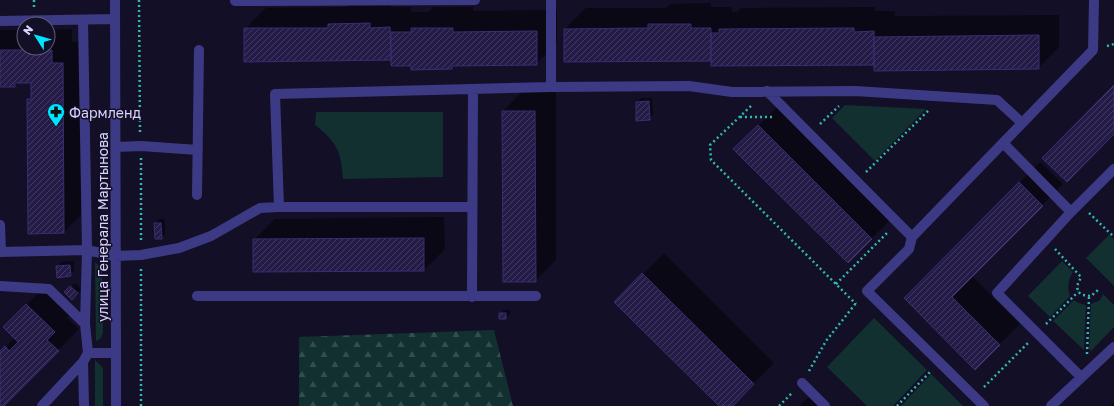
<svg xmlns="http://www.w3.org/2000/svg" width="1114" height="406" font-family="'Golos Text',sans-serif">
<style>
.green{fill:#12302f}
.forest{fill:url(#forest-firs)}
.shadow{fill:#0007}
.building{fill:url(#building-hatch);stroke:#3b2d73}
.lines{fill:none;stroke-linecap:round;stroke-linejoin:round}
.path{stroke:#2fb8b0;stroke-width:2.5;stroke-dasharray:2 3;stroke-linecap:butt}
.minor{stroke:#3d3a85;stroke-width:10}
.labels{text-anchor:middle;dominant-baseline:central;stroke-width:3;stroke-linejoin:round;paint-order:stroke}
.poi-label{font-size:14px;fill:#d9d4ff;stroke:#130f26;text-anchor:start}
.street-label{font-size:14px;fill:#d9d4ff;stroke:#130f26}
</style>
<defs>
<pattern id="forest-firs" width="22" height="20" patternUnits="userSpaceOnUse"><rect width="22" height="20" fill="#12302f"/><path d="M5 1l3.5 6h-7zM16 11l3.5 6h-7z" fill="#344d4e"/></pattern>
<pattern id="building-hatch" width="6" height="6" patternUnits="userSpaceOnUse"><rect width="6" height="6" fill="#241b47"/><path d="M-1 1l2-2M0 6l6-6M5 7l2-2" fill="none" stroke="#433b63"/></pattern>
</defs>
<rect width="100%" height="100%" fill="#130f26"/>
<path class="green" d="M 845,105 L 926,109 L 875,161 L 832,118 Z
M 316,112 L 443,112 L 443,177 L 343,179 C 341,152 338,143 315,125 Z
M 1109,235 L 1114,239 L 1114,286 L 1086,258 Z
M 1062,261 L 1073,272 C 1068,280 1067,287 1070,296 L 1050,317 L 1028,296 Z
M 95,262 L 102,269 L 103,332 L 101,338 L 96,341 Z
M 1103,294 L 1114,305 L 1114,327 L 1091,351 L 1089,348 L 1091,304 L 1100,300 Z
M 1074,300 L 1079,303 L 1086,305 L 1084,350 L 1053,321 Z
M 874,318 L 927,370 L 893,406 L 867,406 L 827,367 Z
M 95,360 L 103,368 L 103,406 L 95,406 Z
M 931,374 L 963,406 L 901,406 Z"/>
<path class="forest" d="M 494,330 L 513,406 L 299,406 L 299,337 Z"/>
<path class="shadow" d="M 350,3 L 390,3 L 391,7 L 411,7 L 411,12 L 429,12 L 433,7 L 473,7 L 473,11 L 557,10 L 557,43 L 536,64 L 456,65 L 452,68 L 412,65 L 392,59 L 245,61 L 245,29 L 266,8 L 346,7 Z
M 711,3 L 711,7 L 731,7 L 732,12 L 737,12 L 741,8 L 875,7 L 875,11 L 895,11 L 895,16 L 1059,15 L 1059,47 L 1038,68 L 712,60 L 565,29 L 586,8 L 666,8 L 670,4 Z
M 72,29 L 72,42 L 83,42 L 85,211 L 64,232 L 28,100 L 32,96 L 32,82 L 19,82 L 15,86 L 0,86 L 0,30 L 24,30 L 24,48 L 48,48 L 48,30 Z
M 524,90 L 556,90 L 556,260 L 535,281 L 503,111 Z
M 641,98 L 652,98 L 653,115 L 649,119 L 637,102 Z
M 779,105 L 892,218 L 848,262 L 735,149 Z
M 1040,162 L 1063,184 L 972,276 L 1020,324 L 975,368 L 905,298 Z
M 444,217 L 445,249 L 424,270 L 254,240 L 275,219 Z
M 159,219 L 165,219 L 165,234 L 161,238 L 155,223 Z
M 664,253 L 774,363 L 731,406 L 720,406 L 615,302 Z
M 74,261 L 74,271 L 70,275 L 57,267 L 61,262 Z
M 48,283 L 75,310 L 67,318 L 79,329 L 3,406 L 0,406 L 0,352 L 15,337 L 5,327 Z
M 75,283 L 81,289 L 72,298 L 65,292 Z
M 504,310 L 510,310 L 510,314 L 506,318 L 500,314 Z
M 809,397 L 818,406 L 799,406 Z
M 1114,402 L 1114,406 L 1110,406 Z"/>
<path class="building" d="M 370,23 L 370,28 L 390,27 L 391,60 L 244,62 L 244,28 L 328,28 L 328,24 Z
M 648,24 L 691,24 L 691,28 L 711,28 L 711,61 L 564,62 L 564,29 L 648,28 Z
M 411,28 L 453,28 L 453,32 L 537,31 L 537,65 L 452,66 L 452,69 L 411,70 L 411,66 L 391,66 L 391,32 L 411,32 Z
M 854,28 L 854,32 L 874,31 L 874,65 L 711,66 L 711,33 L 719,33 L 719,29 Z
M 1039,35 L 1039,69 L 874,71 L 874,37 Z
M 0,50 L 52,50 L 52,63 L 63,63 L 64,233 L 28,234 L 27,99 L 31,99 L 31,83 L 15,83 L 15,87 L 0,87 Z
M 1114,85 L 1114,134 L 1067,182 L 1042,158 Z
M 649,101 L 650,120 L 636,121 L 636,102 Z
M 502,111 L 535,111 L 536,282 L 503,282 Z
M 758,125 L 872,239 L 848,263 L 733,149 Z
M 1019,182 L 1043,206 L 952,297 L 1000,345 L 975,370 L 904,298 Z
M 154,223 L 161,223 L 162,239 L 155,239 Z
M 424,238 L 424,271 L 253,272 L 253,239 Z
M 70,265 L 71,276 L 57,278 L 56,266 Z
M 642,273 L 754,384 L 733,406 L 719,406 L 614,302 Z
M 70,286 L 78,293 L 72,300 L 64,292 Z
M 26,304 L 55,332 L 47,340 L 59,351 L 4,406 L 0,406 L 0,351 L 5,346 L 9,351 L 18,342 L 3,327 Z
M 499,313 L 506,313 L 506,319 L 499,319 Z"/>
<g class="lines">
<path class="path" d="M 34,0 L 34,8
M 139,0 L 140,133
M 1107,46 L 1114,44
M 751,106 L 710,145 L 711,160 L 856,304
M 740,117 L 773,117
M 820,124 L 839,106
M 141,158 L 141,241
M 866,172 L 929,110
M 1089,213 L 1114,237
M 1055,249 L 1081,277 L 1077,286 L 1078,292 L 1083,295 L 1091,296 L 1098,290
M 836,284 L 888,232
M 1046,324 L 1078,292
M 1087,354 L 1089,296
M 809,371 L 826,341 L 856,303
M 984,387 L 1029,342
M 141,406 L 141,268
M 779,406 L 792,393
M 897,406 L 930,372"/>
<path class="minor" d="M 115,0 L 116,353 L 116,406
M 551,0 L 551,87
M 235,1 L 475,0
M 83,20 L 87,250 L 85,324 L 88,353 L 83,362 L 84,406
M 0,21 L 115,19
M 767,91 L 912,237
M 1003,143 L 1071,212
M 116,147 L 141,146 L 198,150
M 197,195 L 199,50
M 279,207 L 275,94 L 551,87 L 689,86 L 732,92 L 855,91 L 997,100 L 1022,123
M 0,225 L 1,252
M 0,252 L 87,250 L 115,256 L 141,255 L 179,248 L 211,236 L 260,208 L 279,207 L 472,207
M 0,286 L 49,289 L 85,324
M 197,296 L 536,296
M 472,297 L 473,89
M 88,353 L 116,353
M 1081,377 L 997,293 L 1071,212 L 1114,169
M 802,383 L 825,406
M 42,406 L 83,362
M 984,406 L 867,291 L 909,249 L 912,237 L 1093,50 L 1094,0
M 1051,406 L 1114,347"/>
</g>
<defs>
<symbol id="pharmacy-pin" viewBox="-11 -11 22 30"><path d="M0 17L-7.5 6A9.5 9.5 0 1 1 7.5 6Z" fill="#00e5ff" stroke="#130f26"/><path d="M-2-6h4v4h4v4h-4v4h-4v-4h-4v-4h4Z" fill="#111"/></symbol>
</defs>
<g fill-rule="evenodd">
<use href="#pharmacy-pin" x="46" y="102" width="20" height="27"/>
</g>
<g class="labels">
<g class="poi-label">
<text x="69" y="112">Фармленд</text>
</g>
<g class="street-label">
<text transform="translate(102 227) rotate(-90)">улица Генерала Мартынова</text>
</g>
</g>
<g transform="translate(36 36) rotate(307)"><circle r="19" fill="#130f26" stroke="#625e7d"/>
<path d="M0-3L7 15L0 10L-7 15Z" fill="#00e5ff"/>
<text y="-6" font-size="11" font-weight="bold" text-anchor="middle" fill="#d9d4ff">N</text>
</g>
</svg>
